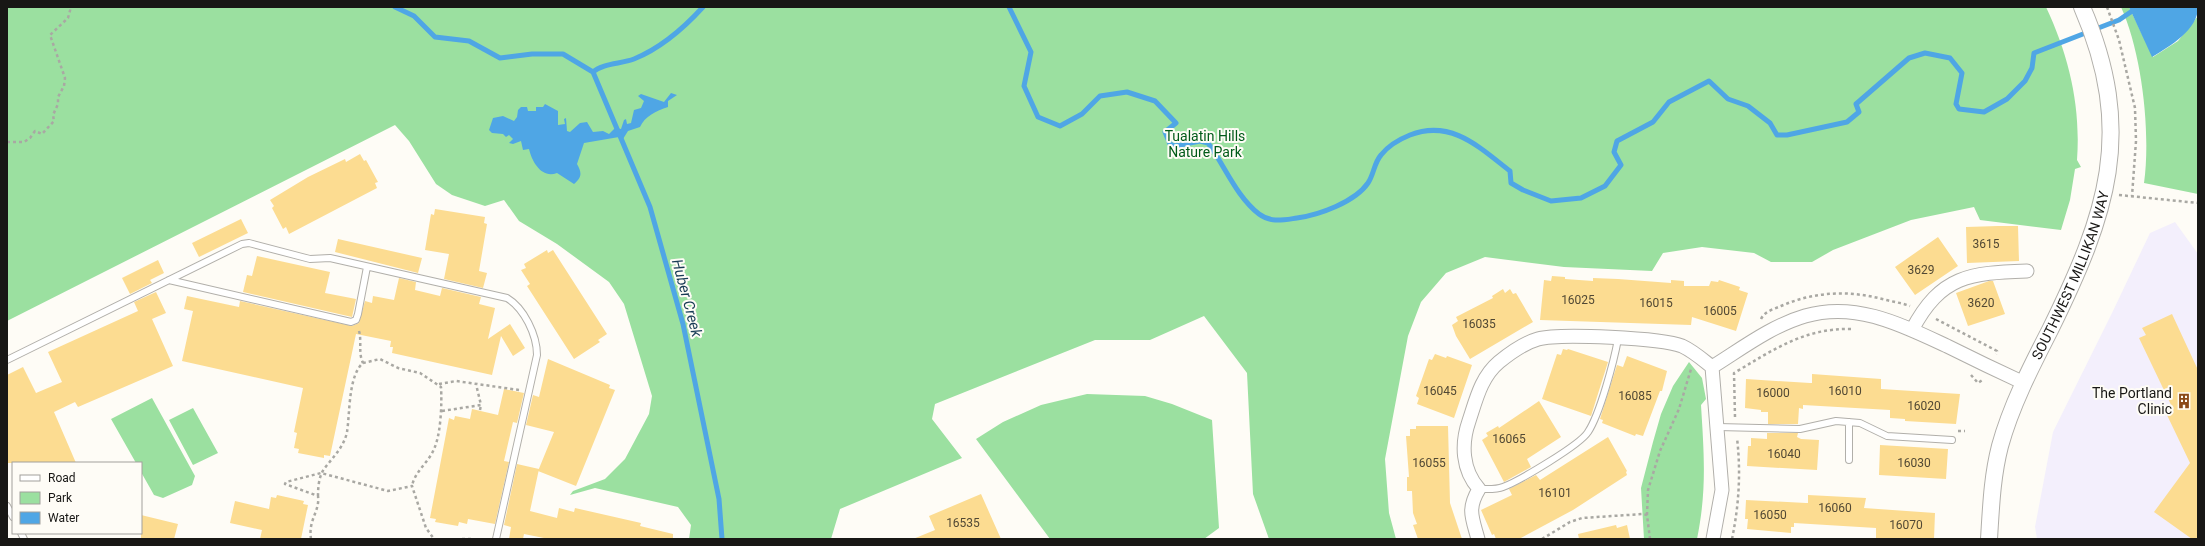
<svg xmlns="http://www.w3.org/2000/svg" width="2205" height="546" font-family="Roboto,sans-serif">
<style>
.commercial{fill:#f3effc}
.green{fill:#9be0a0}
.water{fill:#4fa6e5}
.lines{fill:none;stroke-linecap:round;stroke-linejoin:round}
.stream{stroke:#4fa6e5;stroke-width:5}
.building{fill:#fcdc91}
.service-casing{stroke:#b1afaa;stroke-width:8}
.minor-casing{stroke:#b1afaa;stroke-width:15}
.tertiary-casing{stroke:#b1afaa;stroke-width:18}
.path{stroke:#a9a8a3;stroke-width:2.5;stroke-dasharray:3 3;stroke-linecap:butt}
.service{stroke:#fff;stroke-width:6}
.minor{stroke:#fff;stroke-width:13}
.tertiary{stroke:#fff;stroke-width:16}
.labels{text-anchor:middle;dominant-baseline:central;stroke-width:4;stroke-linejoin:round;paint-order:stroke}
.number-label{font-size:12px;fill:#514834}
.park-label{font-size:14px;fill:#005a19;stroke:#fefcf6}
.street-label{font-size:14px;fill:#181715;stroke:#fefcf6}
.poi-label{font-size:14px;fill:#181715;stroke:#fefcf6;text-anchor:end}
.water-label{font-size:15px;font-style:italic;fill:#183c56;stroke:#fefcf6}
</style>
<rect width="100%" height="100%" fill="#fefcf6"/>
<path class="commercial" d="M 2175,222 L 2198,254 L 2198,539 L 2037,539 L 2035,527 L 2053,432 L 2113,311 L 2150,233 Z"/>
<path class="green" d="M 7,7 L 2046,7 C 2069,56 2081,106 2077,160 L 2081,167 L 2075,169 L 2070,200 L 2061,230 L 1980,220 L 1974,207 L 1911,220 L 1833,250 L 1812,262 L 1771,262 L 1754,253 L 1702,247 L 1663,253 L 1652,271 L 1564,267 L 1485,257 L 1446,273 L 1421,302 L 1408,336 L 1385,459 L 1389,513 L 1396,539 L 1269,539 L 1253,494 L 1247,373 L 1204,316 L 1150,340 L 1095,340 L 935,404 L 932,419 L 962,458 L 840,509 L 831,539 L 689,539 L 691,525 L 678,507 L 595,488 L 570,495 L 573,491 L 605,479 L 625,459 L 649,414 L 652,396 L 624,304 L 609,282 L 557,244 L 519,221 L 504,200 L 485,206 L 452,195 L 436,184 L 409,141 L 395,125 L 7,321 Z
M 2121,7 L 2129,7 L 2153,57 L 2178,41 L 2198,16 L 2198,194 L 2144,183 C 2151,133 2142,53 2121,7 Z
M 1689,362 L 1702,378 L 1706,399 L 1701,405 C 1704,454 1707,490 1697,539 L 1644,539 L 1641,488 L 1653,442 L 1661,414 L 1673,386 Z
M 1087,394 L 1145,396 L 1172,404 L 1212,420 L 1219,528 L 1204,539 L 1050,539 L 976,439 L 1003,422 L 1041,405 Z
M 152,398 L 195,476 L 192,485 L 163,498 L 154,495 L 141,472 L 141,463 L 136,463 L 111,419 Z
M 193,408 L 218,453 L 193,465 L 169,420 Z"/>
<path class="water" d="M 2129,7 L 2198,7 C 2198,30 2170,46 2152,57 Z
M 671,93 L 677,95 L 668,101 L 668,107 C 656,111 645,116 640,127 L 628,131 L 623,139 L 619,137 L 584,143 L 577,164 C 582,173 582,177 574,184 L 557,173 C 542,179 532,162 529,149 L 523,150 L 521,141 L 513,144 L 509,143 L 513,139 L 509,135 L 506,137 L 503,134 L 492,133 L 489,130 L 493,118 L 503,116 L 514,121 L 517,117 L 518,110 L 521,107 L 527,107 L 528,111 L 536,111 L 536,107 L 543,107 L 545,104 L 558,111 L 558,125 L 565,124 L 564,119 L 566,118 L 567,131 L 570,132 L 580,123 L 587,122 L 593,132 L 603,131 L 609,134 L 615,128 L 621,129 L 624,120 L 626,119 L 627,124 L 631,123 L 634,110 L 641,108 L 644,101 L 638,96 L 641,94 L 664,102 Z"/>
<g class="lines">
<path class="stream" d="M 395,7 L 414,16 L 435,37 L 469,41 L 500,58 L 532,54 L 563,54 L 593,72
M 1009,7 L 1031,52 L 1024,86 L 1038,117 L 1060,126 L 1082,114 L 1100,96 L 1127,92 L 1155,101 L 1176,123 L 1165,132 L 1170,144 L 1175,146 L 1200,141 L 1208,143 C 1225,166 1236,196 1259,214 C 1271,223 1283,220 1297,218 C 1319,215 1355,202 1368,183 C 1374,174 1374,163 1381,155 C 1388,146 1400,139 1410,135 C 1451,119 1479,147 1510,171 L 1511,183 L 1523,190 L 1551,201 L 1581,198 L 1605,186 L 1621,165 L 1614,152 L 1617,141 L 1653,122 L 1669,102 L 1709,81 L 1728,99 L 1748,106 L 1770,123 L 1777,135 L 1787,135 L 1847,122 L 1859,112 L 1856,104 L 1909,58 L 1925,53 L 1950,58 L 1962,73 L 1956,104 L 1959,109 L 1984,112 L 2007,99 L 2025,81 L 2032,68 L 2034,53 L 2119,20 L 2138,7
M 593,72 L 650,207 L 683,324 L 719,499 L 722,539
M 593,72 C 603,63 621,64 634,59 C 661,48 683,29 703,7"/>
</g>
<path class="building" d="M 360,154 L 364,161 L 366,160 L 378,182 L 375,183 L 377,188 L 289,234 L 286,227 L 283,229 L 272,208 L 274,206 L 270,200 L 308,177 L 345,159 L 346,162 Z
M 435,209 L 485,217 L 484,223 L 487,224 L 479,271 L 487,273 L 483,288 L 444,279 L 449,254 L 425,250 L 431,214 L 434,215 Z
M 241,219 L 248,233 L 199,257 L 192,243 Z
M 1998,226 L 2018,226 L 2019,261 L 1967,263 L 1966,227 Z
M 1938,237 L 1958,266 L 1915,295 L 1895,267 Z
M 338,239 L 422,258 L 418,273 L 335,252 Z
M 547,250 L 548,253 L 553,250 L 607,334 L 598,340 L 600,342 L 574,359 L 527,286 L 530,284 L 521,270 L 526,268 L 524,264 Z
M 257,256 L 330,272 L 325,293 L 356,299 L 352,317 L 243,292 L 247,275 L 252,276 Z
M 158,260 L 164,273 L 150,280 L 152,283 L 130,294 L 122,278 Z
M 1552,276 L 1565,277 L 1565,279 L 1593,281 L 1593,278 L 1618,279 L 1671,283 L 1671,280 L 1684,281 L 1684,286 L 1709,286 L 1711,281 L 1718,282 L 1719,280 L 1740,287 L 1739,290 L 1748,293 L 1736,331 L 1692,317 L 1691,325 L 1540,320 L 1544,280 L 1551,281 Z
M 399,278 L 416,282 L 415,290 L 440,296 L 442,288 L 481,297 L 479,304 L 495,308 L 488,339 L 510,324 L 525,348 L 513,356 L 501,336 L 492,375 L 392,353 L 393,347 L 390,347 L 391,341 L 356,334 L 330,456 L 324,455 L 324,458 L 298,453 L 299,449 L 294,448 L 297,433 L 294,432 L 303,388 L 182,361 L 193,311 L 184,309 L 187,296 L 239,307 L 240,301 L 352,326 L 359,323 L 365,301 L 372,303 L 373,296 L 394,300 Z
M 1989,281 L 1993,281 L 2005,314 L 1968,326 L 1956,293 Z
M 1503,289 L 1505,293 L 1510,289 L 1513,294 L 1516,293 L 1533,322 L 1470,359 L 1456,336 L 1452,325 L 1458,321 L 1456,317 L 1493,298 L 1492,296 Z
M 156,292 L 166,313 L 152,319 L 173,366 L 78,407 L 75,402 L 54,412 L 76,463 L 7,463 L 7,375 L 23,367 L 36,393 L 62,382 L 48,352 L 138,311 L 134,302 Z
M 2172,314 L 2198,370 L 2198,539 L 2192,539 L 2154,512 L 2190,463 L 2166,413 L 2173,409 L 2139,338 L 2146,335 L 2142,328 Z
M 1563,349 L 1567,350 L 1568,349 L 1608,362 L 1591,416 L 1542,399 L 1557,354 L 1561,355 Z
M 1435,354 L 1446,358 L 1447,356 L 1472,365 L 1454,418 L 1417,404 L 1419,398 L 1416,396 L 1429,359 L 1432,360 Z
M 1627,356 L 1667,371 L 1662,391 L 1660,391 L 1643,436 L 1636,434 L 1635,436 L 1602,423 L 1603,420 L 1600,419 L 1617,365 L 1623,367 Z
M 548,359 L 610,385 L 609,388 L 615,390 L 576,486 L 538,471 L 554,432 L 526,425 L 533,395 L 539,397 Z
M 1812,374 L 1881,379 L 1881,389 L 1960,394 L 1956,424 L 1905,421 L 1905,419 L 1890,418 L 1890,410 L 1803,405 L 1803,409 L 1799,408 L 1798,424 L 1768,424 L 1768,412 L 1761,412 L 1761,410 L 1745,408 L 1746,379 L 1810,383 L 1812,383 Z
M 504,389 L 524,393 L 517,423 L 513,422 L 504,461 L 509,462 L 495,524 L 468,519 L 467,524 L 459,522 L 458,526 L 435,522 L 436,519 L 430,518 L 449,418 L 454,420 L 455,416 L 470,419 L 472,409 L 498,415 Z
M 1539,401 L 1561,437 L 1527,459 L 1531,467 L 1504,482 L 1482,440 L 1488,436 L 1486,433 L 1498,426 L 1499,428 Z
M 1416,426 L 1448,426 L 1450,503 L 1462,539 L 1418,539 L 1413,525 L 1417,524 L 1413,513 L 1412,491 L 1407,491 L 1407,477 L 1409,477 L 1406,436 L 1410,436 L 1410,429 L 1416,429 Z
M 1767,433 L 1798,433 L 1797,437 L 1801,439 L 1819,440 L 1817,470 L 1747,466 L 1748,446 L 1751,446 L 1751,438 L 1767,439 Z
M 1608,437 L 1627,471 L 1626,472 L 1627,475 L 1573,510 L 1519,539 L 1496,539 L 1494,534 L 1492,535 L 1481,510 L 1512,495 L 1509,489 L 1536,475 L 1540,480 Z
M 1880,445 L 1948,449 L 1946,479 L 1879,475 Z
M 517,464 L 539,469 L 530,511 L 557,518 L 559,508 L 574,512 L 575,508 L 641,523 L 640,526 L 673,534 L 673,539 L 549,539 L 524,534 L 523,539 L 509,539 L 511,527 L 504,525 Z
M 981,494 L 1001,539 L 913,539 L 935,530 L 929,516 Z
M 277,495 L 304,501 L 303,504 L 308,505 L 301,539 L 260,539 L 262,530 L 230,523 L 235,501 L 269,509 L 271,497 L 276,498 Z
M 1808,495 L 1866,498 L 1864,508 L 1935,513 L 1934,539 L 1876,539 L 1876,528 L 1794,523 L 1794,527 L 1791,527 L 1791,533 L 1747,529 L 1748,519 L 1745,519 L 1746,500 L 1806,503 L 1808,503 Z
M 141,515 L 178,524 L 174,539 L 141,539 Z
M 1616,525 L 1617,528 L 1627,525 L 1630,539 L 1579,539 L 1578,534 Z"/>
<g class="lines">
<defs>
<path id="service" d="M 169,280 L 351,322 L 356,320 L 358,314 L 367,267
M 7,360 L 242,244 L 249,243 L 310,259 L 330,258 L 507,298 C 524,308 537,335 537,355 L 496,539
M 1849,422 L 1849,460
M 1718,427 L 1800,429 L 1836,421 L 1860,423 L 1887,436 L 1952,440
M 1479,489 C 1486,489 1496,490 1503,487 C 1519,481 1580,445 1588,432 C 1600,414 1614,361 1618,339
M 7,506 L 13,517
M 21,533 L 24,539"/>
<path id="minor" d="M 1912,330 C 1941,275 1970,273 2027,271
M 1712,367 C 1741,349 1771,326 1805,316 C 1856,301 1902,325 1947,346 C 1973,359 1998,371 2024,383
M 1478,539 C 1472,517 1467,509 1479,489 C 1462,470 1461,444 1469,421 C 1476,400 1481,377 1499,362 C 1510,353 1524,343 1538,339 C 1559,333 1662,338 1682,346 C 1693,351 1702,359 1712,367 L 1722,490 L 1713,539"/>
<g id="tertiary">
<path id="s1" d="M 1989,539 C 1991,508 1992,477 2000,446 C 2011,406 2031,367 2050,330 C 2107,214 2136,132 2082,7"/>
</g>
</defs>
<use href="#service" class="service-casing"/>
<use href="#minor" class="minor-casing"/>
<use href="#tertiary" class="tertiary-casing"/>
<path class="path" d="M 2107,7 L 2119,40 L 2135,108 L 2136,141 L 2132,196
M 7,142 L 24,142 L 30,138 L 35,131 L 42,134 L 54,121 L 53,115 L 58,104 L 58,97 L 64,86 L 65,78 L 50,35 L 68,18 L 71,7
M 2119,195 L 2198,203
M 1761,319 C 1765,311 1774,309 1781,306 C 1816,291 1850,290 1886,300 C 1894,302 1902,303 1910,306
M 1936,319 L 1997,351 L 1996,354
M 359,331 C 362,341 358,353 363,363
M 1971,375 L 1978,383 L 1984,379
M 439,384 L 456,381 L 519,390
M 480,410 L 481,405
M 442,411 L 481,405 L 476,384
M 1735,417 L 1734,373 C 1773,350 1804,328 1851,329
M 1958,431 L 1965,431
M 318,496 C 318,487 319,476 324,469 C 333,457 344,447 347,432 C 350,414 348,376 363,363 L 380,359 L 398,368 L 420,373 L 441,387 C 442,403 441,434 434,449 C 429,462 415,471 412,486
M 1647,515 L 1648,490 L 1660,451 L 1679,409 L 1691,369
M 311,539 C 308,519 320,512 318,496 L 285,484 L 286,482 L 321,473 L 388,491 L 412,486 L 426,528 L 434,539
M 462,539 L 473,539
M 1542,539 L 1570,522 L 1582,518 L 1643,514 L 1647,515 L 1650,539
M 1732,539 C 1739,505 1741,472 1737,438"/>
<use href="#service" class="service"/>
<use href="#minor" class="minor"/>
<use href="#tertiary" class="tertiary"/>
</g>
<defs>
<symbol id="building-bare" viewBox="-9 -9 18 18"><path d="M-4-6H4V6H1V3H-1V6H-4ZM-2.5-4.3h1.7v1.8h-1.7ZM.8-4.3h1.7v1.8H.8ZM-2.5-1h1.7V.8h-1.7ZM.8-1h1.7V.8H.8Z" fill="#8a4817" stroke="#fefcf6" stroke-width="2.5" paint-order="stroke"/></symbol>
</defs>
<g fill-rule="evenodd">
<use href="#building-bare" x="2173" y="390" width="22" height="22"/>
</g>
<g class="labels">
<g class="number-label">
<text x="1986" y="244">3615</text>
<text x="1921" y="270">3629</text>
<text x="1578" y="300">16025</text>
<text x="1656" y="303">16015</text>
<text x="1981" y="303">3620</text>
<text x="1720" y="311">16005</text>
<text x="1479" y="324">16035</text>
<text x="1440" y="391">16045</text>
<text x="1845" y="391">16010</text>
<text x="1773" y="393">16000</text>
<text x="1635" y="396">16085</text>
<text x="1924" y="406">16020</text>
<text x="1509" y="439">16065</text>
<text x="1784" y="454">16040</text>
<text x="1429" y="463">16055</text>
<text x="1914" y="463">16030</text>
<text x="1555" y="493">16101</text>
<text x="1835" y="508">16060</text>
<text x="1770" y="515">16050</text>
<text x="963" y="523">16535</text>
<text x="1906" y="525">16070</text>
</g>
<g class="park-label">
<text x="1205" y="136">Tualatin Hills<tspan x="1205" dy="16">Nature Park</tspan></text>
</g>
<g class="street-label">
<text stroke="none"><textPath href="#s1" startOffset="279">SOUTHWEST MILLIKAN WAY</textPath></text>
</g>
<g class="poi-label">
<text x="2172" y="393">The Portland<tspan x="2172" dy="16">Clinic</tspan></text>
</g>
<g class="water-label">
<text transform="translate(687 298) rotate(75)">Huber Creek</text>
</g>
</g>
<rect width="2205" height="546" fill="none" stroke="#181715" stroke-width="16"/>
<rect x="12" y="462" width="130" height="72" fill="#fefcf6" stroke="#a2a09c"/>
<rect x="20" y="475" width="20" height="6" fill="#ffffff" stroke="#a2a09c"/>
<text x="48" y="482" font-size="12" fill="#181715">Road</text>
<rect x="20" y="492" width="20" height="12" fill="#9be0a0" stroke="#a2a09c"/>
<text x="48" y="502" font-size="12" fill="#181715">Park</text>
<rect x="20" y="512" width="20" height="12" fill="#4fa6e5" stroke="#a2a09c"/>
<text x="48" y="522" font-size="12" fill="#181715">Water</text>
</svg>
